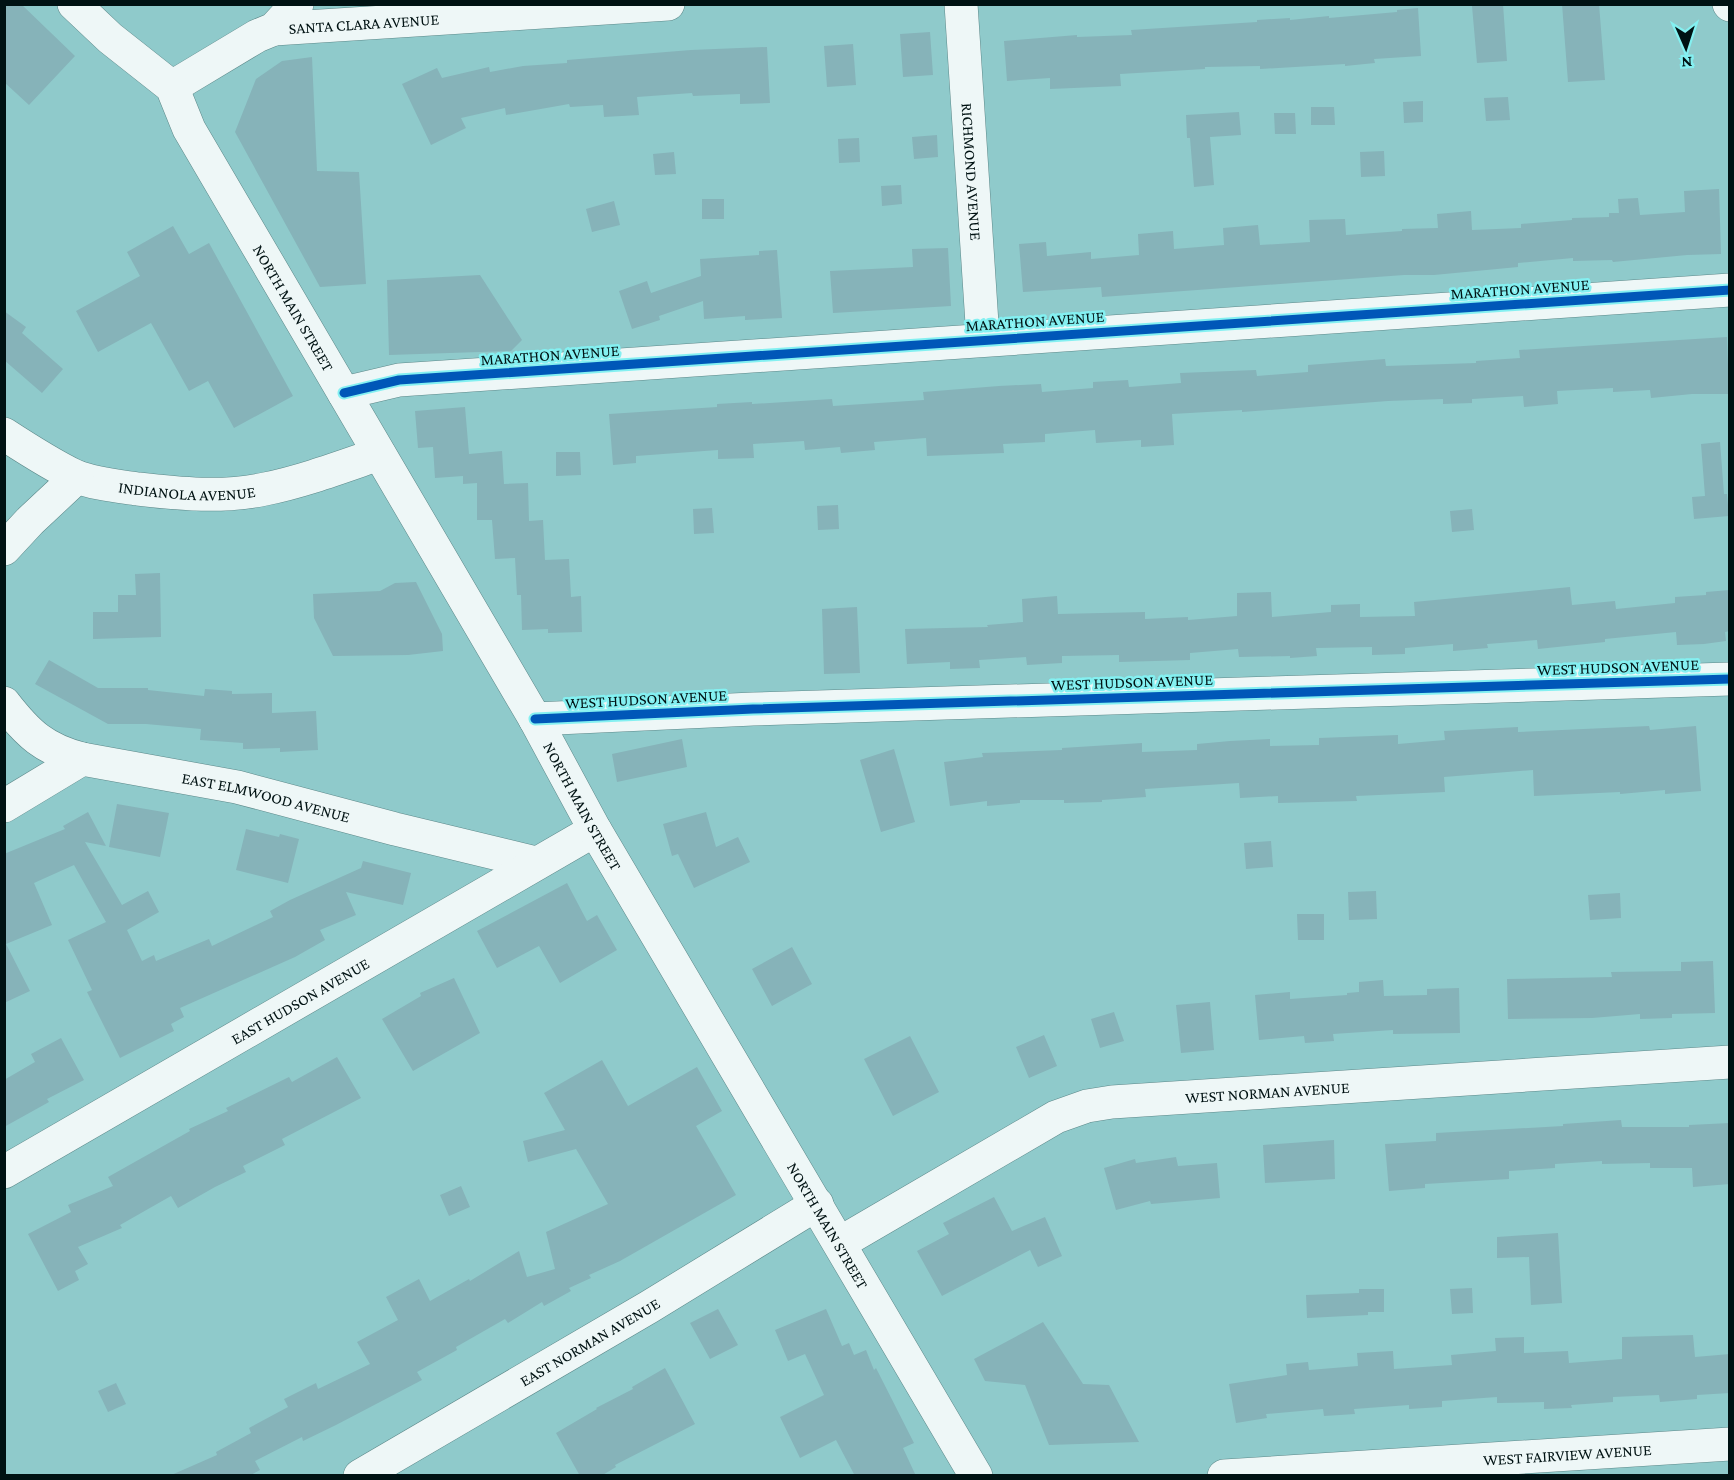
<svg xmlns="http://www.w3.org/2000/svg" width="1734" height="1480" font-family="'Crimson Pro',serif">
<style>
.building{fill:#86b3b9}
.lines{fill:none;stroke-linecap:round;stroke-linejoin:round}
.minor-casing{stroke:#5c8889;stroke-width:34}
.major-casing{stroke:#5c8889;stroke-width:34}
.minor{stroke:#eef7f7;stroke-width:33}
.major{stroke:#eef7f7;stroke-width:33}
.cycleway-casing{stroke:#84f0f1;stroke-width:13}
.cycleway{stroke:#0057b8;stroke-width:9}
.labels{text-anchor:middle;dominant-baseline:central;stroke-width:5;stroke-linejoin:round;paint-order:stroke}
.street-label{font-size:16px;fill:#001213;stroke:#84f0f1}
</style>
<rect width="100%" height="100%" fill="#8fcacb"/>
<path class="building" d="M 4,4 L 21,4 L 75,56 L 29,105 L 4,82 Z
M 1503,4 L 1507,61 L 1477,63 L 1472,6 Z
M 1562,4 L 1599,4 L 1605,80 L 1568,82 Z
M 1418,8 L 1421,56 L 1374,59 L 1375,63 L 1345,66 L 1345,64 L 1260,69 L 1260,66 L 1205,67 L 1205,69 L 1120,74 L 1121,86 L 1050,89 L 1050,78 L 1007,81 L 1004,41 L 1077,35 L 1077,37 L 1132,35 L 1131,30 L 1257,22 L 1257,20 L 1290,18 L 1290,20 L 1329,16 L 1329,18 L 1397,12 L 1397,10 Z
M 930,32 L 933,75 L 903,77 L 900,34 Z
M 853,44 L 856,85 L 827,87 L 824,46 Z
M 767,47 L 770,103 L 740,104 L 740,94 L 693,96 L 692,93 L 637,97 L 639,115 L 604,117 L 603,105 L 570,107 L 569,104 L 506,115 L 505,108 L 461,118 L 466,128 L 431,145 L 402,84 L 437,68 L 442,78 L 489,67 L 490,72 L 523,66 L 567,63 L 567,60 L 691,50 Z
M 312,57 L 317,171 L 359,172 L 366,284 L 320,287 L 235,132 L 256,79 L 282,61 Z
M 1508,97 L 1510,120 L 1486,121 L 1484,98 Z
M 1423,101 L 1423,122 L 1404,123 L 1403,102 Z
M 1311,107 L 1334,107 L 1335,125 L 1311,125 Z
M 1239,112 L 1241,135 L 1210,137 L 1214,185 L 1194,187 L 1190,138 L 1187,138 L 1186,115 Z
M 1274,113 L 1295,113 L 1296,134 L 1275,134 Z
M 937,135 L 938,157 L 914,159 L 912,137 Z
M 859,138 L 860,162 L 839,163 L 838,139 Z
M 1384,151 L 1385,176 L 1361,177 L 1360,152 Z
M 674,152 L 676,174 L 655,175 L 653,154 Z
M 901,185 L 902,204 L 882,206 L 881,186 Z
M 1719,189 L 1721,254 L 1687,255 L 1613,262 L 1612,260 L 1573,261 L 1573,258 L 1518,263 L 1518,267 L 1434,275 L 1404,275 L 1102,297 L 1101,287 L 1023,292 L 1019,244 L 1046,242 L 1047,256 L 1091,252 L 1091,259 L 1139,255 L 1138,234 L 1173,231 L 1174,249 L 1224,245 L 1223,228 L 1258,225 L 1260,245 L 1310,242 L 1309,220 L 1345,219 L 1346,235 L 1402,231 L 1402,229 L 1438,228 L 1437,214 L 1471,211 L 1472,230 L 1521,228 L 1521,224 L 1572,220 L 1572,218 L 1609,217 L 1609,213 L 1619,213 L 1618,199 L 1638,198 L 1640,215 L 1685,212 L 1684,191 Z
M 702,199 L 724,199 L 724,219 L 702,219 Z
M 614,201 L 620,225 L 592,232 L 586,209 Z
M 173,226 L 189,254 L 209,243 L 293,396 L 234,428 L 208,381 L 189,391 L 151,323 L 98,352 L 76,311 L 140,276 L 127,252 Z
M 948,248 L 951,306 L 833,313 L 830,271 L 913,267 L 912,249 Z
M 777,250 L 782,318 L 745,320 L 745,316 L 704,319 L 703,301 L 659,316 L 660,320 L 632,329 L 619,291 L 647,281 L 651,293 L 701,276 L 700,259 L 759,255 L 759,251 Z
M 480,275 L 522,340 L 511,351 L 389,355 L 387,280 Z
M 4,311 L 26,327 L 22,333 L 63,369 L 42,393 L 4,360 Z
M 1727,337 L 1729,394 L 1692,394 L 1651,398 L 1650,390 L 1613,392 L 1613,388 L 1557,391 L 1558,404 L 1524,407 L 1523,396 L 1472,399 L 1472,403 L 1443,404 L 1443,399 L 1388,401 L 1242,412 L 1242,410 L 1172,414 L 1174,445 L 1141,447 L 1141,440 L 1096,443 L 1095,430 L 1045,434 L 1045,442 L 1003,444 L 1004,453 L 927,456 L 926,438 L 874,442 L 875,450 L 841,453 L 840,447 L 805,450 L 804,441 L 753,444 L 754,458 L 718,459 L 718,450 L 636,456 L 636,463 L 613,465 L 609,414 L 717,407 L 717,404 L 752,402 L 752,404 L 832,399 L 833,406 L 924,400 L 923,392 L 999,386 L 1041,384 L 1042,392 L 1093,388 L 1093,382 L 1128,380 L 1129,387 L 1181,383 L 1180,373 L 1256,370 L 1257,376 L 1308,372 L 1308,365 L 1385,359 L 1386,366 L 1476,363 L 1476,361 L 1520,358 L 1519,350 Z
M 465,407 L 469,454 L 502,451 L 504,484 L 528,483 L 529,521 L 543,520 L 545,560 L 569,559 L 571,597 L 581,596 L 582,632 L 548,633 L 548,629 L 522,630 L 521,595 L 517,595 L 515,558 L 495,559 L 492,520 L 477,520 L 477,483 L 463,484 L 463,476 L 435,478 L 433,447 L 418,448 L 415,411 Z
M 1720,442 L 1724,494 L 1727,494 L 1729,516 L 1694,519 L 1692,497 L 1705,496 L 1701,444 Z
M 556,452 L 580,452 L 581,475 L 556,476 Z
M 838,505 L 839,529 L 818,530 L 817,506 Z
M 712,508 L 714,533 L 694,534 L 693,509 Z
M 1472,509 L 1474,530 L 1452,532 L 1450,511 Z
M 160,573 L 161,637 L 93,639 L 93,612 L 118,612 L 118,595 L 136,595 L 135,574 Z
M 416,582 L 442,634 L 443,651 L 408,655 L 333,656 L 314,618 L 313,594 L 380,591 L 395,583 Z
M 1570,587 L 1572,605 L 1615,601 L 1616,609 L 1675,603 L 1675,597 L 1706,595 L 1706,592 L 1730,590 L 1730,631 L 1725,632 L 1726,641 L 1704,644 L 1677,645 L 1676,632 L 1605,639 L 1605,642 L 1538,649 L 1537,640 L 1487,644 L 1488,648 L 1453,651 L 1453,644 L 1405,648 L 1405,654 L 1372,655 L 1372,647 L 1316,648 L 1317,656 L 1290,658 L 1290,656 L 1239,657 L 1238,649 L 1190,653 L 1190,660 L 1119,662 L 1119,655 L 1062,656 L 1062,663 L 1027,665 L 1026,657 L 979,660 L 980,668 L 950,669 L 950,662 L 907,664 L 905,629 L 988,627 L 987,625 L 1023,622 L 1022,599 L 1057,596 L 1058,614 L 1145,612 L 1145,619 L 1188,617 L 1188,620 L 1237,616 L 1237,593 L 1271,592 L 1272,617 L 1331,612 L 1331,605 L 1360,604 L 1360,617 L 1415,616 L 1414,602 Z
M 857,607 L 860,673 L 824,674 L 822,609 Z
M 49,660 L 98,688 L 148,688 L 148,690 L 204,696 L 205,689 L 232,691 L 232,694 L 272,693 L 272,713 L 316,711 L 318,750 L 280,752 L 280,748 L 243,749 L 243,743 L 200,740 L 201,729 L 146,724 L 108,724 L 35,684 Z
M 1649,726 L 1650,730 L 1696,726 L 1701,791 L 1665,794 L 1665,790 L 1620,794 L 1620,792 L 1534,796 L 1533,770 L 1444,777 L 1445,792 L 1356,796 L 1357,801 L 1278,803 L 1278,796 L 1240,798 L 1239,783 L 1145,789 L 1146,797 L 1102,800 L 1102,802 L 1064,803 L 1064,800 L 1020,800 L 1020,803 L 987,806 L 987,801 L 950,806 L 944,762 L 983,757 L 982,753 L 1062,750 L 1062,748 L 1142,743 L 1142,752 L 1197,750 L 1197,744 L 1230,741 L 1270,739 L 1270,746 L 1319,745 L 1319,738 L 1398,735 L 1398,744 L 1445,740 L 1444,731 L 1518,727 L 1518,732 Z
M 682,739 L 687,767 L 617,782 L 612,754 Z
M 894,749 L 915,822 L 881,832 L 860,760 Z
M 117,804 L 169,813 L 160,857 L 109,847 Z
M 88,812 L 106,846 L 85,842 L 122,905 L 148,891 L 159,912 L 127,930 L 142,961 L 154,955 L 156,961 L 209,939 L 212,946 L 273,917 L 270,911 L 290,900 L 361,868 L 363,861 L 411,873 L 403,905 L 346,892 L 356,915 L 320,930 L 325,940 L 295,957 L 180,1008 L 184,1017 L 171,1024 L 174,1031 L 120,1058 L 87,992 L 92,990 L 68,940 L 106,922 L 74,865 L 34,883 L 52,925 L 6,944 L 30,991 L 4,1003 L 4,854 L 65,829 L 63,826 Z
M 706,812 L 716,847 L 738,837 L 750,862 L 694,888 L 678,854 L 672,856 L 663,824 Z
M 246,829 L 279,837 L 280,834 L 299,839 L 288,883 L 236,870 Z
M 1271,841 L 1273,867 L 1246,869 L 1244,843 Z
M 567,883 L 587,921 L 597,915 L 617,950 L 560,983 L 539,946 L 497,968 L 477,931 Z
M 1376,891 L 1377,919 L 1349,920 L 1348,892 Z
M 1620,893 L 1621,918 L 1590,920 L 1588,895 Z
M 1297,914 L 1324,914 L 1324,940 L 1298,940 Z
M 792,947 L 812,984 L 772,1006 L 752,969 Z
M 1713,961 L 1715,1013 L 1672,1014 L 1672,1018 L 1640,1019 L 1640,1014 L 1592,1018 L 1508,1019 L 1507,979 L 1612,977 L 1611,972 L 1681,971 L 1681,962 Z
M 454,978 L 480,1033 L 413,1071 L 382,1019 L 421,996 L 420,993 Z
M 1383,980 L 1384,996 L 1427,995 L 1427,989 L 1459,988 L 1460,1033 L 1393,1034 L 1393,1030 L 1333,1034 L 1334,1041 L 1305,1043 L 1304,1036 L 1259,1040 L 1255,995 L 1290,992 L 1290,999 L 1347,995 L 1347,993 L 1359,992 L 1359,982 Z
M 1210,1002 L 1214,1050 L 1181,1053 L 1176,1005 Z
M 1114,1012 L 1124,1041 L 1100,1048 L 1091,1019 Z
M 1044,1035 L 1057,1066 L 1029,1078 L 1016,1047 Z
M 910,1036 L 939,1092 L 893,1116 L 864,1059 Z
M 61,1038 L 84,1080 L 47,1099 L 49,1102 L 4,1127 L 4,1080 L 35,1062 L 31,1054 Z
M 337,1057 L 361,1098 L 282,1139 L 285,1145 L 243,1166 L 246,1172 L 215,1187 L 178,1208 L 171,1196 L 120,1225 L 122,1228 L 78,1247 L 88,1264 L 75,1271 L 79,1280 L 58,1291 L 28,1234 L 71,1212 L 68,1205 L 113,1186 L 108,1177 L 190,1131 L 189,1129 L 228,1111 L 226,1108 L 289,1077 L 292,1082 Z
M 602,1060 L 628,1106 L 697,1067 L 722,1111 L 696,1126 L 736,1195 L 620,1261 L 589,1275 L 591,1278 L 569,1288 L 571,1291 L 544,1306 L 542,1302 L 508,1323 L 505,1319 L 456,1347 L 457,1350 L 417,1372 L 422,1380 L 336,1425 L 303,1441 L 302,1437 L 255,1461 L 260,1470 L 249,1476 L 169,1476 L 217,1455 L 216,1452 L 251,1433 L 249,1428 L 288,1407 L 284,1399 L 316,1383 L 318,1389 L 370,1364 L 357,1342 L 398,1320 L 386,1297 L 419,1279 L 430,1301 L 469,1279 L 470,1281 L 519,1251 L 527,1277 L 555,1269 L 546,1232 L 608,1204 L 576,1149 L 528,1162 L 523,1141 L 565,1130 L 544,1093 Z
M 1621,1120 L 1622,1127 L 1689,1127 L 1689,1125 L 1730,1123 L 1730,1184 L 1693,1187 L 1692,1168 L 1650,1168 L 1650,1163 L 1602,1164 L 1602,1161 L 1555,1164 L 1555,1168 L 1509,1171 L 1509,1179 L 1425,1184 L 1425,1188 L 1389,1191 L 1385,1144 L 1436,1141 L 1436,1133 L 1563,1126 L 1563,1124 Z
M 1334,1140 L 1335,1179 L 1265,1183 L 1263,1145 Z
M 1176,1157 L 1178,1166 L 1217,1163 L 1220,1198 L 1151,1204 L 1150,1201 L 1116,1210 L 1104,1168 L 1135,1159 L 1136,1163 Z
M 461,1186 L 470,1207 L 449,1216 L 440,1195 Z
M 994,1197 L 1012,1231 L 1045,1217 L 1062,1256 L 1038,1267 L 1030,1250 L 942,1296 L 917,1251 L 949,1234 L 943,1223 Z
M 1558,1233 L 1562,1303 L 1531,1305 L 1529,1257 L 1497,1258 L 1497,1237 Z
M 1472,1288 L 1473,1313 L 1452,1314 L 1450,1289 Z
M 1359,1289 L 1384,1289 L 1384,1312 L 1368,1312 L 1368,1315 L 1307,1318 L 1306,1295 L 1359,1293 Z
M 718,1309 L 738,1345 L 710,1359 L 690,1323 Z
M 826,1309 L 842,1346 L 849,1343 L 854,1355 L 866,1350 L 874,1370 L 876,1368 L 914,1443 L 903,1448 L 916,1476 L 855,1476 L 836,1440 L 800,1458 L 780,1417 L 824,1395 L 805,1354 L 788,1361 L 775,1330 Z
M 1043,1322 L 1083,1384 L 1109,1385 L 1139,1442 L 1049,1445 L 1025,1385 L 985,1381 L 974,1359 Z
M 1693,1335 L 1695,1357 L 1730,1354 L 1730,1393 L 1697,1395 L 1697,1399 L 1660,1402 L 1659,1395 L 1613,1397 L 1613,1402 L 1571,1405 L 1572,1408 L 1544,1409 L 1544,1402 L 1497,1403 L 1497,1397 L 1442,1401 L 1442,1407 L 1409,1409 L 1409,1405 L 1354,1409 L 1355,1414 L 1324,1416 L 1323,1409 L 1266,1414 L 1267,1418 L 1236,1423 L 1229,1384 L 1287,1375 L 1286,1364 L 1308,1362 L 1309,1370 L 1358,1366 L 1357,1353 L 1393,1351 L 1394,1369 L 1452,1365 L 1451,1355 L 1496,1351 L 1495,1338 L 1524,1337 L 1524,1353 L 1568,1351 L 1569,1363 L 1622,1359 L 1622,1337 Z
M 665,1368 L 695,1424 L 615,1465 L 616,1467 L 601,1476 L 580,1476 L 556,1433 L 597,1409 L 596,1408 L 633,1389 L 632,1387 Z
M 116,1383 L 126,1404 L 108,1412 L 98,1391 Z"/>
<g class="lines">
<defs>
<g id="minor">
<path id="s1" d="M 961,4 L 983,339"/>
<path d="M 1729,4 L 1730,5"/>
<path id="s2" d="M 274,29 L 668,4"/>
<path d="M 172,87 L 257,36 L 274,29 L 297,4"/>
<path d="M 344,393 L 399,380 L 1730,290"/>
<path id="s3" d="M 4,434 C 27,449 50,464 75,476 C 94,484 117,486 138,489 C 180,494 223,498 265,489 C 304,481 341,467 379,454"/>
<path d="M 4,549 L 30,521 L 77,477"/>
<path d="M 4,703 C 28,734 44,749 82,759"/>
<path d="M 535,719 L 753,709 L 1730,679"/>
<path id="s4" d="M 4,806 L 82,759 L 237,787 L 395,829 L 536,863"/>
<path id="s5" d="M 4,1172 L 595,830"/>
<path id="s6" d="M 840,1243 L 1056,1117 L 1087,1106 L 1112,1102 L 1730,1062"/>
<path id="s7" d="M 360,1476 L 649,1307 L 817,1204"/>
<path id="s8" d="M 1224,1476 L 1730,1444"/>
</g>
<g id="major">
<path id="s9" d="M 74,4 L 110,38 L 172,87 L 189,129 L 535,719 L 595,830 L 976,1476"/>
</g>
</defs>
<use href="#minor" class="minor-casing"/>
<use href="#major" class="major-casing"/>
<use href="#minor" class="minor"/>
<use href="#major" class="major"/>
<defs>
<path id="cycleway" d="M 344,393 L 399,380 L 1730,290
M 535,719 L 753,709 L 1730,679"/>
</defs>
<use href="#cycleway" class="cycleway-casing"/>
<use href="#cycleway" class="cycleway"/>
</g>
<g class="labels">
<g class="street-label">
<text stroke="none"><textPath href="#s2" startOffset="90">SANTA CLARA AVENUE</textPath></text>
<text stroke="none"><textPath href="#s1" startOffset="168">RICHMOND AVENUE</textPath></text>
<text transform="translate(1520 289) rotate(-4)">MARATHON AVENUE</text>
<text stroke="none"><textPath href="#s9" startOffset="381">NORTH MAIN STREET</textPath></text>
<text transform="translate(1035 321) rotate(-4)">MARATHON AVENUE</text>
<text transform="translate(550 355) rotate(-4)">MARATHON AVENUE</text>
<text stroke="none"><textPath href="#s3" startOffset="196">INDIANOLA AVENUE</textPath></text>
<text transform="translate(1618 667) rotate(-2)">WEST HUDSON AVENUE</text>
<text transform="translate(1132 682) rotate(-2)">WEST HUDSON AVENUE</text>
<text transform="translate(646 699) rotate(-3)">WEST HUDSON AVENUE</text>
<text stroke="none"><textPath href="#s4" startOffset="279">EAST ELMWOOD AVENUE</textPath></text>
<text stroke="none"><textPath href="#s9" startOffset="957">NORTH MAIN STREET</textPath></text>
<text stroke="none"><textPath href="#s5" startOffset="342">EAST HUDSON AVENUE</textPath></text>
<text stroke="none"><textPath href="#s6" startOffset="464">WEST NORMAN AVENUE</textPath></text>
<text stroke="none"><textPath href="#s9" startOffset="1443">NORTH MAIN STREET</textPath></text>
<text stroke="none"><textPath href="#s7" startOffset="266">EAST NORMAN AVENUE</textPath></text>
<text stroke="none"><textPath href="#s8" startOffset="344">WEST FAIRVIEW AVENUE</textPath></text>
</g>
</g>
<rect width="1734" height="1480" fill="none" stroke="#001213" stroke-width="12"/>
<g transform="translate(1686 48) rotate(177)" stroke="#84f0f1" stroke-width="4.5" paint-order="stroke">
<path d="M0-4.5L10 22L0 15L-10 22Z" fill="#001213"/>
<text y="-9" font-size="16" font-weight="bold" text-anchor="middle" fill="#001213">N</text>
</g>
</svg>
